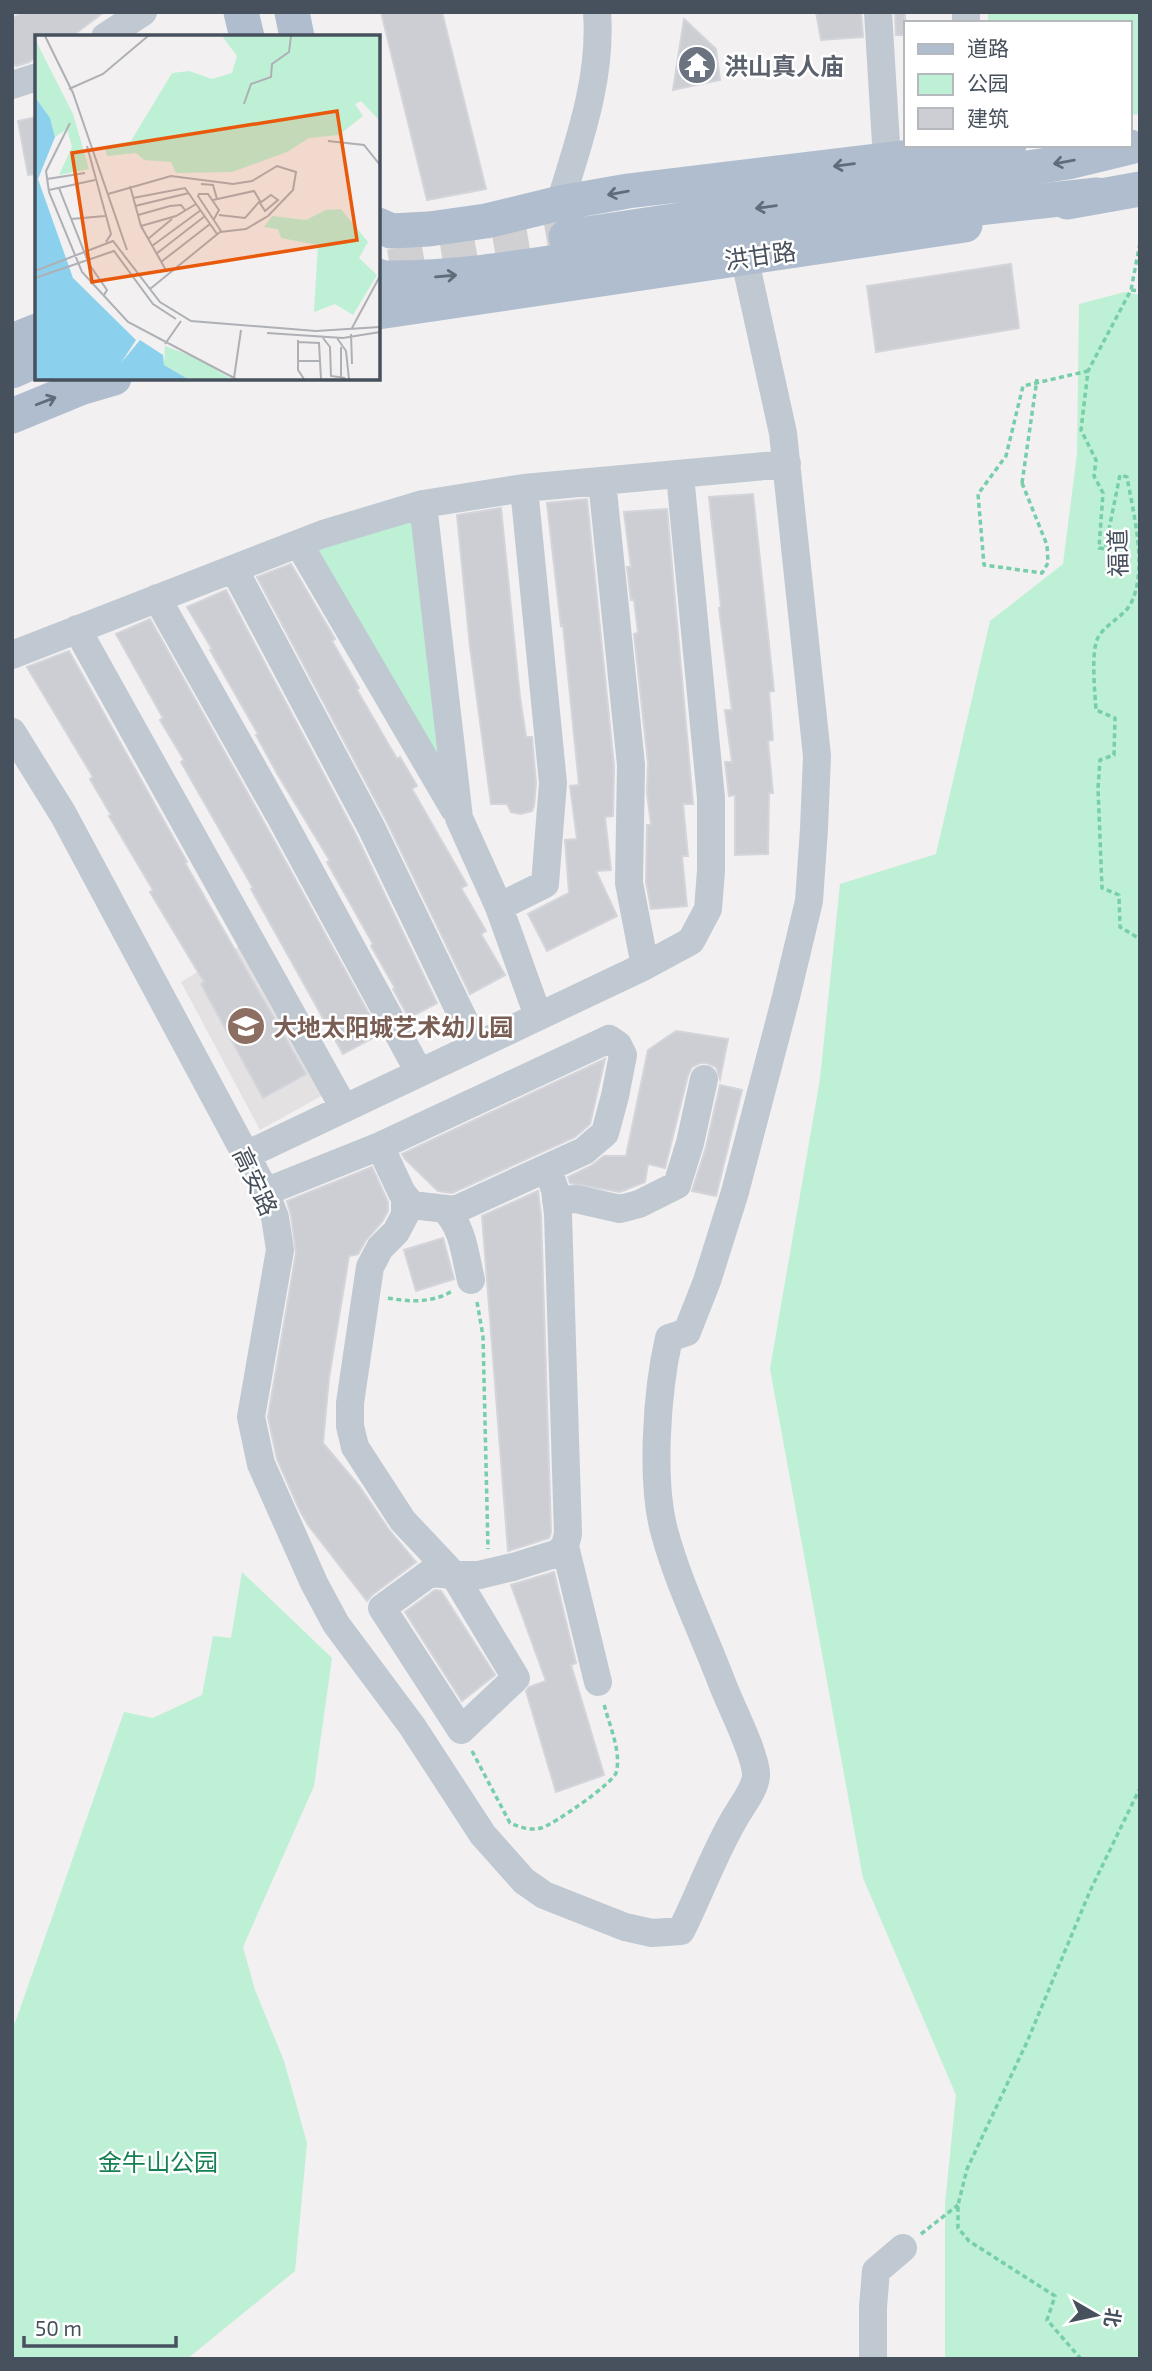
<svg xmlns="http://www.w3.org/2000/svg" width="1152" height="2371" font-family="'Exo 2','Noto Sans SC',sans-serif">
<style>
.education{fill:#e3e1e2}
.green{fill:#bef0d5}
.building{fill:#ccced4;stroke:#d4d5db;stroke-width:2}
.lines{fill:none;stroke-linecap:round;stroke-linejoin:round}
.major-tunnel{stroke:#d0d0d3;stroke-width:35;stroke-dasharray:35 18;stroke-linecap:butt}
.path{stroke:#76ceaa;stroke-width:3.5;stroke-dasharray:5 3.5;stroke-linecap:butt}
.minor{stroke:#c0c9d2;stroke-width:28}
.major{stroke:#afbdcf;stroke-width:35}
.path-bridge{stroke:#76ceaa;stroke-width:3.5;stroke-dasharray:5 3.5;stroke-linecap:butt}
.major-bridge{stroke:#afbdcf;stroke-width:35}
.oneway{stroke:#616c7a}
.labels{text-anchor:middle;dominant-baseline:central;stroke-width:5;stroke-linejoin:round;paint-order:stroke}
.worship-label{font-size:24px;font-weight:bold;fill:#5b616d;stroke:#fff;text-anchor:start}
.street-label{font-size:24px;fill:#47515d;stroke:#fff}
.education-label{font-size:24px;font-weight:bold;fill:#785e54;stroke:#fff;text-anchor:start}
.park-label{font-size:24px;fill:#168054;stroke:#fff}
.inset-road{fill:none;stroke:#aeb0b5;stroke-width:2}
.view{fill:#e8590c;fill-opacity:0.15;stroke:#e8590c;stroke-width:3.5}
.inset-edge{fill:none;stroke:#47515d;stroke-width:3.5}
</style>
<rect width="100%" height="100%" fill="#f2f0f0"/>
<path class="education" d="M 243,944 L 325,1094 L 260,1130 L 181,982 Z"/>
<path class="green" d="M 988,12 L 1140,12 L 1140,114 L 1129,115 L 1129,23 L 988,23 Z
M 1125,292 L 1140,295 L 1140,2359 L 945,2359 L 945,2204 L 956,2095 L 863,1878 L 770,1369 L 820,1079 L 840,884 L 936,854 L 990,621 L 1063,564 L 1077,454 L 1079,304 Z
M 416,517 L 451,798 L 313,550 Z
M 242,1572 L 332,1658 L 314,1786 L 243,1947 L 255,1990 L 284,2061 L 307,2143 L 295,2271 L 187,2359 L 12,2359 L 12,2023 L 15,2023 L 124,1712 L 153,1718 L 202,1695 L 213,1636 L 231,1638 Z"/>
<path class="building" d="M 24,12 L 104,12 L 71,37 L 37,37 L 37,56 L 29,62 L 16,66 L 12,61 L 12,18 Z
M 381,12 L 442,12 L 486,189 L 427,200 Z
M 816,12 L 861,12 L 863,37 L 821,40 Z
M 895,12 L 905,12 L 905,35 L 896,35 Z
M 684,19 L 716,49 L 720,80 L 673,90 Z
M 37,117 L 37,174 L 28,175 L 18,121 Z
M 1011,264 L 1019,328 L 876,352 L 867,286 Z
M 753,494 L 774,691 L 769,692 L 773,740 L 768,741 L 773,793 L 769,793 L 768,854 L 735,855 L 735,795 L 729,796 L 725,762 L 732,762 L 725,710 L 732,710 L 719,608 L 721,607 L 709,497 Z
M 587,499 L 614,766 L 613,816 L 605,817 L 611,870 L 596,871 L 617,916 L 547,951 L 528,914 L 569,893 L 565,840 L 577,839 L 570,786 L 579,785 L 563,625 L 561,626 L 547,503 Z
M 501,508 L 520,697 L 526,737 L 532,737 L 536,783 L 534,806 L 532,811 L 521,814 L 511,812 L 507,804 L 491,804 L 470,647 L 457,515 Z
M 667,509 L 693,804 L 683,804 L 688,856 L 682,856 L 687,906 L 651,909 L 646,882 L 647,825 L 651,825 L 647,792 L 648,763 L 634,634 L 638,633 L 634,600 L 631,600 L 627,567 L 631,567 L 624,512 Z
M 291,564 L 335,639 L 332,641 L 359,688 L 357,690 L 397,759 L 400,757 L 417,786 L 412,789 L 467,885 L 461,888 L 486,931 L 481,934 L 505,975 L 470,994 L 386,820 L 257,577 Z
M 226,590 L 356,835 L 437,1003 L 409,1018 L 393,989 L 395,988 L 371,946 L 373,944 L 327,862 L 330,861 L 278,775 L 256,735 L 258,734 L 210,650 L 212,649 L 187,607 Z
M 150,619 L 266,826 L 380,1034 L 343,1054 L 251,889 L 253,888 L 181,762 L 184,760 L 160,720 L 163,718 L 116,634 Z
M 69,651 L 187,862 L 185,863 L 306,1074 L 263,1098 L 201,984 L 204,982 L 150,892 L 153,890 L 109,816 L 111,815 L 90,779 L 93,777 L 27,667 Z
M 676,1031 L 728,1039 L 720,1079 L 716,1067 L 707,1063 L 700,1063 L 692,1067 L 688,1075 L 665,1168 L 648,1164 L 645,1182 L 620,1192 L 570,1183 L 568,1177 L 591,1166 L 604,1156 L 626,1156 L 648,1050 Z
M 605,1059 L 590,1124 L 575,1137 L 452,1193 L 438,1191 L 405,1159 L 402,1154 Z
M 720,1085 L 742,1090 L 716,1196 L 692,1191 L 706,1147 Z
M 372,1167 L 388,1202 L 388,1211 L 382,1222 L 366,1240 L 358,1254 L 349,1256 L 329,1378 L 323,1443 L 360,1487 L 389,1530 L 416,1562 L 372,1595 L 367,1601 L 308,1525 L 300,1511 L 277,1459 L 268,1417 L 296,1253 L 291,1215 L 287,1201 Z
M 538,1191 L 541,1215 L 551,1532 L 549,1538 L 508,1551 L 482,1216 Z
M 443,1238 L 454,1279 L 416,1291 L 404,1250 Z
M 554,1572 L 576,1663 L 571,1665 L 604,1775 L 556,1792 L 526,1691 L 529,1687 L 546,1681 L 511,1585 Z
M 435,1590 L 441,1591 L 495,1675 L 462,1701 L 405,1612 Z"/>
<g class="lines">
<path class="major-tunnel" d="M 390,267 L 566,237"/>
<path class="path" d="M 1140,243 L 1131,290 L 1088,371 L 1081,430 L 1096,460 L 1094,476 L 1103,493 L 1099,548 L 1105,549 L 1120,475 L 1127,477 C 1133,512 1149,571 1130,605 C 1122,618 1102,626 1097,640 C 1091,655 1095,694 1096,710 L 1115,718 L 1114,755 L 1100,760 L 1098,788 L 1102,888 L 1119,895 L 1120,927 L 1140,939
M 1131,290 L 1140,291
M 1022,483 L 1037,379
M 388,1298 C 409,1302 433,1303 452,1291
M 477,1302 L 483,1336 L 488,1549
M 472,1751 L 510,1823 C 520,1827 530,1831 541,1828 C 553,1825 612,1784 616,1773 C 622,1752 609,1725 604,1704
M 921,2234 L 958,2205
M 1081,2359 L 1047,2320 L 1055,2296 L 969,2241 L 958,2228 L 958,2205 L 967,2169 L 1027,2042 L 1090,1891 L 1140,1788"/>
<path class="minor" d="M 878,12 L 887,160
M 966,12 L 966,23
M 105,37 L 143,12
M 12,85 L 37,77
M 560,203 C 579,141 602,78 597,12
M 602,481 L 631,765 L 629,883 L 645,966
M 423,504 L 459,818 L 499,907 L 538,1016
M 299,544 L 454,809
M 234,569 L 371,827 L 476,1045
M 157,598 L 281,818 L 419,1072
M 77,629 L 344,1108
M 12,655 L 323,534 L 423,504 L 524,488 L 787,464
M 12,732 L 63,814 L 262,1185 L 275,1217 L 280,1250 L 251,1417 L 261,1464 L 314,1583 L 336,1624 L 412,1726 L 483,1835 L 524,1881 L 544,1895 L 625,1927 L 652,1933 L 681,1931 C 700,1893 714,1853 736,1816 C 743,1804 757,1787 756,1773 C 754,1750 731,1707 722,1683 C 703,1633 679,1585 665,1534 C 650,1482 657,1390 669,1338 L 687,1332 L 707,1281 L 735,1192 L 786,997 L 809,901 L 814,829 L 817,756 L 783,433 L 744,256
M 499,907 L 545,884 L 553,783 L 524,488
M 246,1155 L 645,966 L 691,941 L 708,909 L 711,871 L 711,798 L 680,475
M 265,1192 L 380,1146 L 609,1039 L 618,1045 L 623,1055 L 615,1096 L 605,1133 L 584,1151 L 455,1210 L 412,1205 L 402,1193 L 380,1146
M 405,1197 L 405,1215 L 396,1232 L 380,1248 L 370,1267 L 350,1403 L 350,1426 L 355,1447 L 403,1521 L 454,1575 L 479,1575 L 513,1567 L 558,1553 L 565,1546 L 568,1534 L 558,1214 L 555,1190 L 548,1169
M 556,1200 L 576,1199 L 620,1209 L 639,1204 L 677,1185 L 690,1143 L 704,1079
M 444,1209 C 463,1226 465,1255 471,1280
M 565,1546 L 598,1682
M 430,1573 L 454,1575 L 516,1678 L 461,1730 L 382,1608 Z
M 873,2359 L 873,2307 L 876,2271 L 903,2248"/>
<path class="major" d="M 241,12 L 247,37
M 292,12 L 297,37
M 1067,202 L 1140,189
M 378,225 L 391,231 L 429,229 L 486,221 L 560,203 L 628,191 L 1009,145
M 566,237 L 1068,162 L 1130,147
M 378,312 L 965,225
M 12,341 L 37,331
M 12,371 L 37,360
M 12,416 L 80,388 L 114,378"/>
<path class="path-bridge" d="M 1022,483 L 1047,545 L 1048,563 L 1042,573 L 984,565 L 978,494 L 1006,456 L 1023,386 L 1088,371"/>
<path class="major-bridge" d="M 378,276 L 383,278 C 473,279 561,260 650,248 C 799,228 948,211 1097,195"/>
</g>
<defs><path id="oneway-shaft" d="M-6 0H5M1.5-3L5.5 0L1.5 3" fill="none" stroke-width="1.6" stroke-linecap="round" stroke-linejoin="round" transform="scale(1.75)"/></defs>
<g class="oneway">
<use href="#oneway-shaft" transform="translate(1064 162) rotate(170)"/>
<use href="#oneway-shaft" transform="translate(844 165) rotate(173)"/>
<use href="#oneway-shaft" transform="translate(618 193) rotate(170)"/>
<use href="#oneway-shaft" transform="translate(766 207) rotate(172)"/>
<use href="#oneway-shaft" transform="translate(446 276) rotate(-5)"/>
<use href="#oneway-shaft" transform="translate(46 401) rotate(-21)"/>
</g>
<defs>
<symbol id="temple-disc" viewBox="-11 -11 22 22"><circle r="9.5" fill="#6b7280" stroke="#fff"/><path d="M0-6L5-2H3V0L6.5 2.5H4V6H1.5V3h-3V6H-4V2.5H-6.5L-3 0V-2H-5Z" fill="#fff"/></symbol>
<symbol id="school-disc" viewBox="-11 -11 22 22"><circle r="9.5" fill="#8d6e63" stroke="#fff"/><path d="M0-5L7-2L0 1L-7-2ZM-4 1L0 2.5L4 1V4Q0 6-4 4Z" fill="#fff"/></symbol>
</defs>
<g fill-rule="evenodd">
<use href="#temple-disc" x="675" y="43" width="44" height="44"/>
<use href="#school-disc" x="224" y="1004" width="44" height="44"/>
</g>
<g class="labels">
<g class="worship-label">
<text x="724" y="65">洪山真人庙</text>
</g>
<g class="street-label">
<text transform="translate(760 255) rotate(-8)">洪甘路</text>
<text transform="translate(1117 553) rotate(-91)">福道</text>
<text transform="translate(256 1181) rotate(65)">高安路</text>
</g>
<g class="education-label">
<text x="273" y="1026">大地太阳城艺术幼儿园</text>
</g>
<g class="park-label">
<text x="158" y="2161">金牛山公园</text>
</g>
</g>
<g transform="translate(35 35)">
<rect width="345" height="345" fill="#f2f0f0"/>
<path d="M 187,1 L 345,1 L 345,86 L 326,66 L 320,69 L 328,81 L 304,100 L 274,103 L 252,117 L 197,137 L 141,138 L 136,127 L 109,125 L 101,118 L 72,121 L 70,111 L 96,106 L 137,38 L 154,36 L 177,44 L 197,38 L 202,21 ZM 0,4 L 38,79 L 54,134 L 24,140 L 37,112 L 32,94 L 20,102 L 15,83 L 0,62 ZM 306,174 L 333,207 L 324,223 L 342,240 L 318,280 L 300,269 L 279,277 L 283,210 L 246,203 L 243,194 L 229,192 L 237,181 L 271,185 L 291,175 ZM 130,311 L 162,323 L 196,344 L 153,344 L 129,330 Z" fill="#bef0d5"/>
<path d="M 0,62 L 15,83 L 20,102 L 3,144 L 38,243 L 101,305 L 86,328 L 105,305 L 128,320 L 129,330 L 153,344 L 0,344 Z" fill="#8bd1ed"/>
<path class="inset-road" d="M 10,1 L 38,58 L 92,215M 34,54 L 68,39 L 113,1M 209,69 L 216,49 L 236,42 L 237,29 L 254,17 L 256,1M 35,88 L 11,136 L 14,157 L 47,237 L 93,287 L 201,344M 293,106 L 329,110 L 345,130M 52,111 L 76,199 L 71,207M 12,144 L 50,138M 166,149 L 178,150 L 182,164M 95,151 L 106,191 L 132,237M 24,153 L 54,229 L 72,255 L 69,260M 14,155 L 60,145M 73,159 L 136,141 L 198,149 L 217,146 L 242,131 L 261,137 L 258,155 L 233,181 L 211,194 L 185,197 L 115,254M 236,160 L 243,165 L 230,176 L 225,168 ZM 98,163 L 150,153 L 182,199M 178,165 L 219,156 L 225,166 L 210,183 L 184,180M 100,171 L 154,158M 103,180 L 135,171 L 146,170 L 150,175M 36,184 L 70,181M 179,184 L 184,175 L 173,159 L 164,159 L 163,161 L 186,196M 106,191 L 141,181 L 161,169M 113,204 L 137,184M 117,211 L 166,175M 121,219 L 170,181M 126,227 L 175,189M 0,236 L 78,206 L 125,267 L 156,286 L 281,296 L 345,292M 0,243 L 79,216 L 118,269 L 141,284M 317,293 L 345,241M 232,298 L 308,303 L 345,297M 316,299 L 317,329M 288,303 L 295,312 L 296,341 L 310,343M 302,303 L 311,316 L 314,344M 263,305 L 263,335 L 269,344M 263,307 L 284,308 L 286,344M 130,309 L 146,286M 263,326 L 285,326M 199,343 L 206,295M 306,344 L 306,312"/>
<path class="view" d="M 302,76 L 322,205 L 57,247 L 37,118 Z"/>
<rect width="345" height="345" class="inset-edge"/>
</g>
<rect width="1152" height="2371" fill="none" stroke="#47515d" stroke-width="28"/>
<rect x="904" y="21" width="228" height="126" fill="#ffffff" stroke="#b5b9be" stroke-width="2"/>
<rect x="918" y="44" width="35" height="10" fill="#afbdcf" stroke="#b5b9be" stroke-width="2"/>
<text x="967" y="56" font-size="21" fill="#47515d">道路</text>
<rect x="918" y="74" width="35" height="21" fill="#bef0d5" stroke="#b5b9be" stroke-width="2"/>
<text x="967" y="91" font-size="21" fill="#47515d">公园</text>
<rect x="918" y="108" width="35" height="21" fill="#ccced4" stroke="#b5b9be" stroke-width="2"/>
<text x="967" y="126" font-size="21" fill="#47515d">建筑</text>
<g transform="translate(1096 2315) rotate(99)" stroke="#ffffff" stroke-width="5" paint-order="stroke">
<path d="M0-5L12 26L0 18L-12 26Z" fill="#47515d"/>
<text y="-10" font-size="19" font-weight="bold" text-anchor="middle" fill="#47515d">北</text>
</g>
<path d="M24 2336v10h152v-10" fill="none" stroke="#47515d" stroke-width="3.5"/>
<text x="35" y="2336" font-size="21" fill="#47515d" stroke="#ffffff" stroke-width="5" paint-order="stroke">50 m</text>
</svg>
